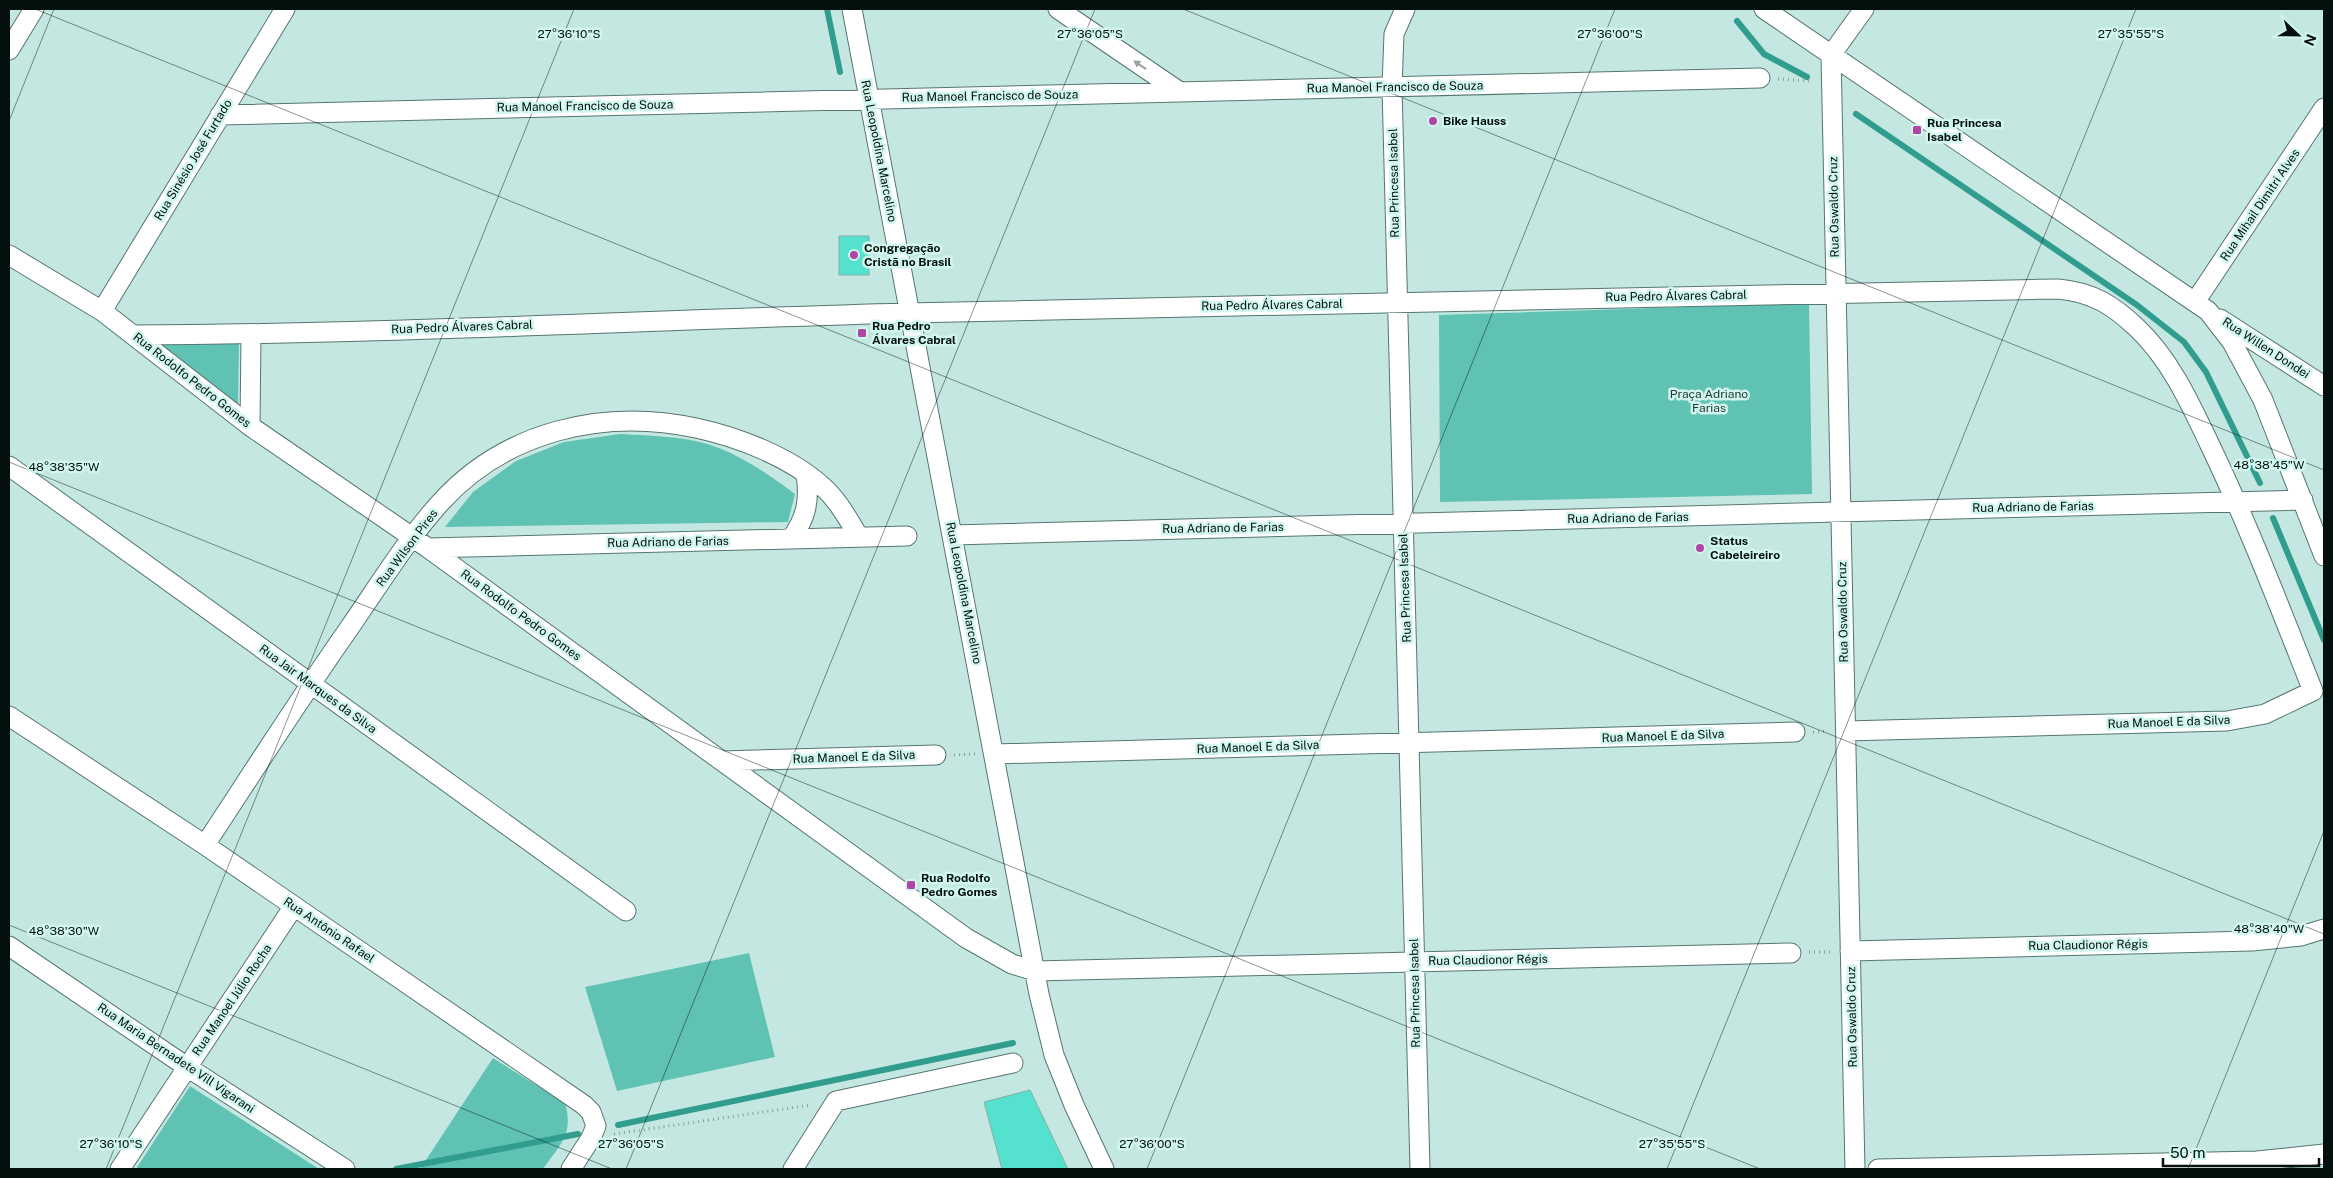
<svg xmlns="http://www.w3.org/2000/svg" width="2333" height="1178" font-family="'Public Sans',sans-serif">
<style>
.green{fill:#60c2b3}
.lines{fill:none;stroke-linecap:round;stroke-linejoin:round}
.stream{stroke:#309d8e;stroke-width:6}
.building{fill:#54e1cd;stroke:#89aca5}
.street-casing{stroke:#557670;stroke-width:21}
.path{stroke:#84a09b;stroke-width:3;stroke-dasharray:1 4;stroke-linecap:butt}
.street{stroke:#fff;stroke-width:19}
.oneway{fill:#9b9f9f}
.ticks{fill:none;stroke:#04100e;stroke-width:1;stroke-opacity:0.45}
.poi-dot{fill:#b145a5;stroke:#d1f6ee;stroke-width:2}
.labels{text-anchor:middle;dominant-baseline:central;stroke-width:5;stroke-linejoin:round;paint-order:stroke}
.street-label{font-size:12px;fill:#04100e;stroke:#d1f6ee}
.poi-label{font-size:12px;font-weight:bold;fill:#04100e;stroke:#d1f6ee;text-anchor:start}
.park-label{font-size:12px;fill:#213834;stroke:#d1f6ee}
.ticks-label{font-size:12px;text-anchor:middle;fill:#04100e;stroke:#d1f6ee;stroke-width:5;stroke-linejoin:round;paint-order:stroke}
</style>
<rect width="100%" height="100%" fill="#c4e8e1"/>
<path class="green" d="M 1809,303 L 1812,494 L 1440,502 L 1439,315 Z
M 165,342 L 239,342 L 238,408 L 158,353 Z
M 620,434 C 653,436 689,436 719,448 C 747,459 772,477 795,494 L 788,522 L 445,527 L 473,492 L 516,461 L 564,442 Z
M 749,953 L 775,1057 L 617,1091 L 585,987 Z
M 493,1058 L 565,1103 C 574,1135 560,1144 543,1169 L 420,1169 Z
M 190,1086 L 319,1169 L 136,1169 Z"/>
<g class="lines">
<path class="stream" d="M 827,9 L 840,72
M 1737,21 L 1764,54 L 1807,77
M 1856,114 L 2137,305 L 2184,342 L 2206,372 L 2260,483
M 2273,518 L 2324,640
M 618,1125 L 1013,1043
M 396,1169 L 578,1134"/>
</g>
<path class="building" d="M 839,236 L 869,236 L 869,275 L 839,275 Z
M 1030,1090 L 1068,1169 L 1002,1169 L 984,1102 Z"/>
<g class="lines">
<defs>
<path id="street" d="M 852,9 L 1039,994 L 1054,1055 L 1074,1105 L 1104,1169
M 1058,9 L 1180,92
M 1405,9 L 1394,34 L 1392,87 L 1420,1169
M 1764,9 L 2208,311 L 2232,342 L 2263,400 L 2324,556
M 9,50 L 34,9
M 1831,55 L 1855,1169
M 1831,55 L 1864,9
M 220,115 L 1760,78
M 9,255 L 102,311 L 250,426 L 428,548 L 966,938 L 1012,964 L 1035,971 L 1791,953
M 2195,302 L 2324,108
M 102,311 L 285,9
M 2220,319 L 2324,386
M 133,335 C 391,334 649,320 907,313 C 1290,302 1674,295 2058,289 C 2092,292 2113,305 2137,328 C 2170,359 2190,403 2209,443 C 2248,524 2280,608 2313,691 L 2265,714 L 2227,721 L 1846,731
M 250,426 L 251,334
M 9,466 L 626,911
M 953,535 L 2303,500
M 791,539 C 806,518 810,501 806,475
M 428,548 L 907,536
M 9,716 L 205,845 L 584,1105 L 591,1112 L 596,1126 L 591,1138 L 571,1169
M 995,754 L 1795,732
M 722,761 L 936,755
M 205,845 C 253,772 300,698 350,627 C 379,585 406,541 440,503 C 505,431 603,408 696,428 C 738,437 790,457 822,486 C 838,500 848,519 859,537
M 9,946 L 187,1067 L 345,1169
M 1850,951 L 2252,941 L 2301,936 L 2324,929
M 120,1169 L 294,906
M 793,1169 L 836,1101 L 1013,1063
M 1878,1169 L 2257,1161 L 2324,1154"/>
</defs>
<use href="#street" class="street-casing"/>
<path class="path" d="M 1778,79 L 1812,81
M 1813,732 L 1827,731
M 954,755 L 975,754
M 1809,952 L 1831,952
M 614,1134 L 811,1105"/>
<use href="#street" class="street"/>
</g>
<defs><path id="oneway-solid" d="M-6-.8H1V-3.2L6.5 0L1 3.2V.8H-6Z" transform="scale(1.25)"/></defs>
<use class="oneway" href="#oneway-solid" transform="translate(1140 65) rotate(-146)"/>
<path class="ticks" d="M 35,9 L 2324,934M 1183,9 L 2324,470M 9,121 L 54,9M 9,462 L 1760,1169M 9,925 L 612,1169M 106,1169 L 574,9M 626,1169 L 1095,9M 1147,1169 L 1615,9M 1667,1169 L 2136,9M 2188,1169 L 2324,831"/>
<g class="poi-dot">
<circle cx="1433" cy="121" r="5"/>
<rect x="1912" y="125" width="10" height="10" rx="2.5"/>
<circle cx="854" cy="255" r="5"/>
<rect x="857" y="328" width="10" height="10" rx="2.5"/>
<circle cx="1700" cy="548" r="5"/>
<rect x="906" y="880" width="10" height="10" rx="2.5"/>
</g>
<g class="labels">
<g class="street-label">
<text transform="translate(1395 87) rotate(-1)">Rua Manoel Francisco de Souza</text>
<text transform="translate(990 96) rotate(-1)">Rua Manoel Francisco de Souza</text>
<text transform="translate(585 106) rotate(-1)">Rua Manoel Francisco de Souza</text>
<text transform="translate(879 151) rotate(79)">Rua Leopoldina Marcelino</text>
<text transform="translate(193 160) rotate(-59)">Rua Sinésio José Furtado</text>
<text transform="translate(1394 183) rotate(-91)">Rua Princesa Isabel</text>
<text transform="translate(2260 205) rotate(-56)">Rua Mihail Dimitri Alves</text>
<text transform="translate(1834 207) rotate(-91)">Rua Oswaldo Cruz</text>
<text transform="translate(1676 296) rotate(-1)">Rua Pedro Álvares Cabral</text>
<text transform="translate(1272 305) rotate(-1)">Rua Pedro Álvares Cabral</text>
<text transform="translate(462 327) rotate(-2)">Rua Pedro Álvares Cabral</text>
<text transform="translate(2266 348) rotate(33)">Rua Willen Dondei</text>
<text transform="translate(192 380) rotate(38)">Rua Rodolfo Pedro Gomes</text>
<text transform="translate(2033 507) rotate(-1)">Rua Adriano de Farias</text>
<text transform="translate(1628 518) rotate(-1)">Rua Adriano de Farias</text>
<text transform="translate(1223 528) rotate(-1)">Rua Adriano de Farias</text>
<text transform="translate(668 542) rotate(-1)">Rua Adriano de Farias</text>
<text transform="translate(407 548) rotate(-53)">Rua Wilson Pires</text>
<text transform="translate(1405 588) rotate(-92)">Rua Princesa Isabel</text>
<text transform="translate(964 593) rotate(79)">Rua Leopoldina Marcelino</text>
<text transform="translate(1843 612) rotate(-91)">Rua Oswaldo Cruz</text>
<text transform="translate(521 615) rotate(36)">Rua Rodolfo Pedro Gomes</text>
<text transform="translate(318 689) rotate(36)">Rua Jair Marques da Silva</text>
<text transform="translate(2169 722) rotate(-2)">Rua Manoel E da Silva</text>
<text transform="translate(1663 736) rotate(-2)">Rua Manoel E da Silva</text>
<text transform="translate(1258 747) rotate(-2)">Rua Manoel E da Silva</text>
<text transform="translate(854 757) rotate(-2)">Rua Manoel E da Silva</text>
<text transform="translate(329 930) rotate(34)">Rua Antônio Rafael</text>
<text transform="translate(2088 945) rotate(-1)">Rua Claudionor Régis</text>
<text transform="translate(1488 960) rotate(-1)">Rua Claudionor Régis</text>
<text transform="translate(1415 993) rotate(-91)">Rua Princesa Isabel</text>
<text transform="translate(232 1000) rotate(-56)">Rua Manoel Júlio Rocha</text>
<text transform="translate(1852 1017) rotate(-91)">Rua Oswaldo Cruz</text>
<text transform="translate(176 1058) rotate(34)">Rua Maria Bernadete Vill Vigarani</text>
</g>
<g class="poi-label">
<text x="1443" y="121">Bike Hauss</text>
<text x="1927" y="123">Rua Princesa<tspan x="1927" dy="14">Isabel</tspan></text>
<text x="864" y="248">Congregação<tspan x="864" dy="14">Cristã no Brasil</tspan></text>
<text x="872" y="326">Rua Pedro<tspan x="872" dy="14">Álvares Cabral</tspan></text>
<text x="1710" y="541">Status<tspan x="1710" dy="14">Cabeleireiro</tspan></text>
<text x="921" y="878">Rua Rodolfo<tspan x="921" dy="14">Pedro Gomes</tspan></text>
</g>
<g class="park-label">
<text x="1709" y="394">Praça Adriano<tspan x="1709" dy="14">Farias</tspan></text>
</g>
</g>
<g class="ticks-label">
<text x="2131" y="38">27°35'55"S</text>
<text x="569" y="38">27°36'10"S</text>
<text x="1090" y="38">27°36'05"S</text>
<text x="1610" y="38">27°36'00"S</text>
<text x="2269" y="469">48°38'45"W</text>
<text x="64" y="471">48°38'35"W</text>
<text x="2269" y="933">48°38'40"W</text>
<text x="64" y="935">48°38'30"W</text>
<text x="111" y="1148">27°36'10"S</text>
<text x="631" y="1148">27°36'05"S</text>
<text x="1152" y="1148">27°36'00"S</text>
<text x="1672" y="1148">27°35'55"S</text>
</g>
<rect width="2333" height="1178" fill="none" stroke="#04100e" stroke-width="20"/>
<g transform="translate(2298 35) rotate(112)" stroke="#d1f6ee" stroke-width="4" paint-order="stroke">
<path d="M0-4L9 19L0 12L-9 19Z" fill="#04100e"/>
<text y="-8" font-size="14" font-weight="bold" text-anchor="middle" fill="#04100e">N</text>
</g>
<path d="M2163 1158v8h156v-8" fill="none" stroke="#04100e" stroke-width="2.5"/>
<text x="2170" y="1158" font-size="15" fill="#04100e" stroke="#d1f6ee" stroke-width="4" paint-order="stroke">50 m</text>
</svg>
